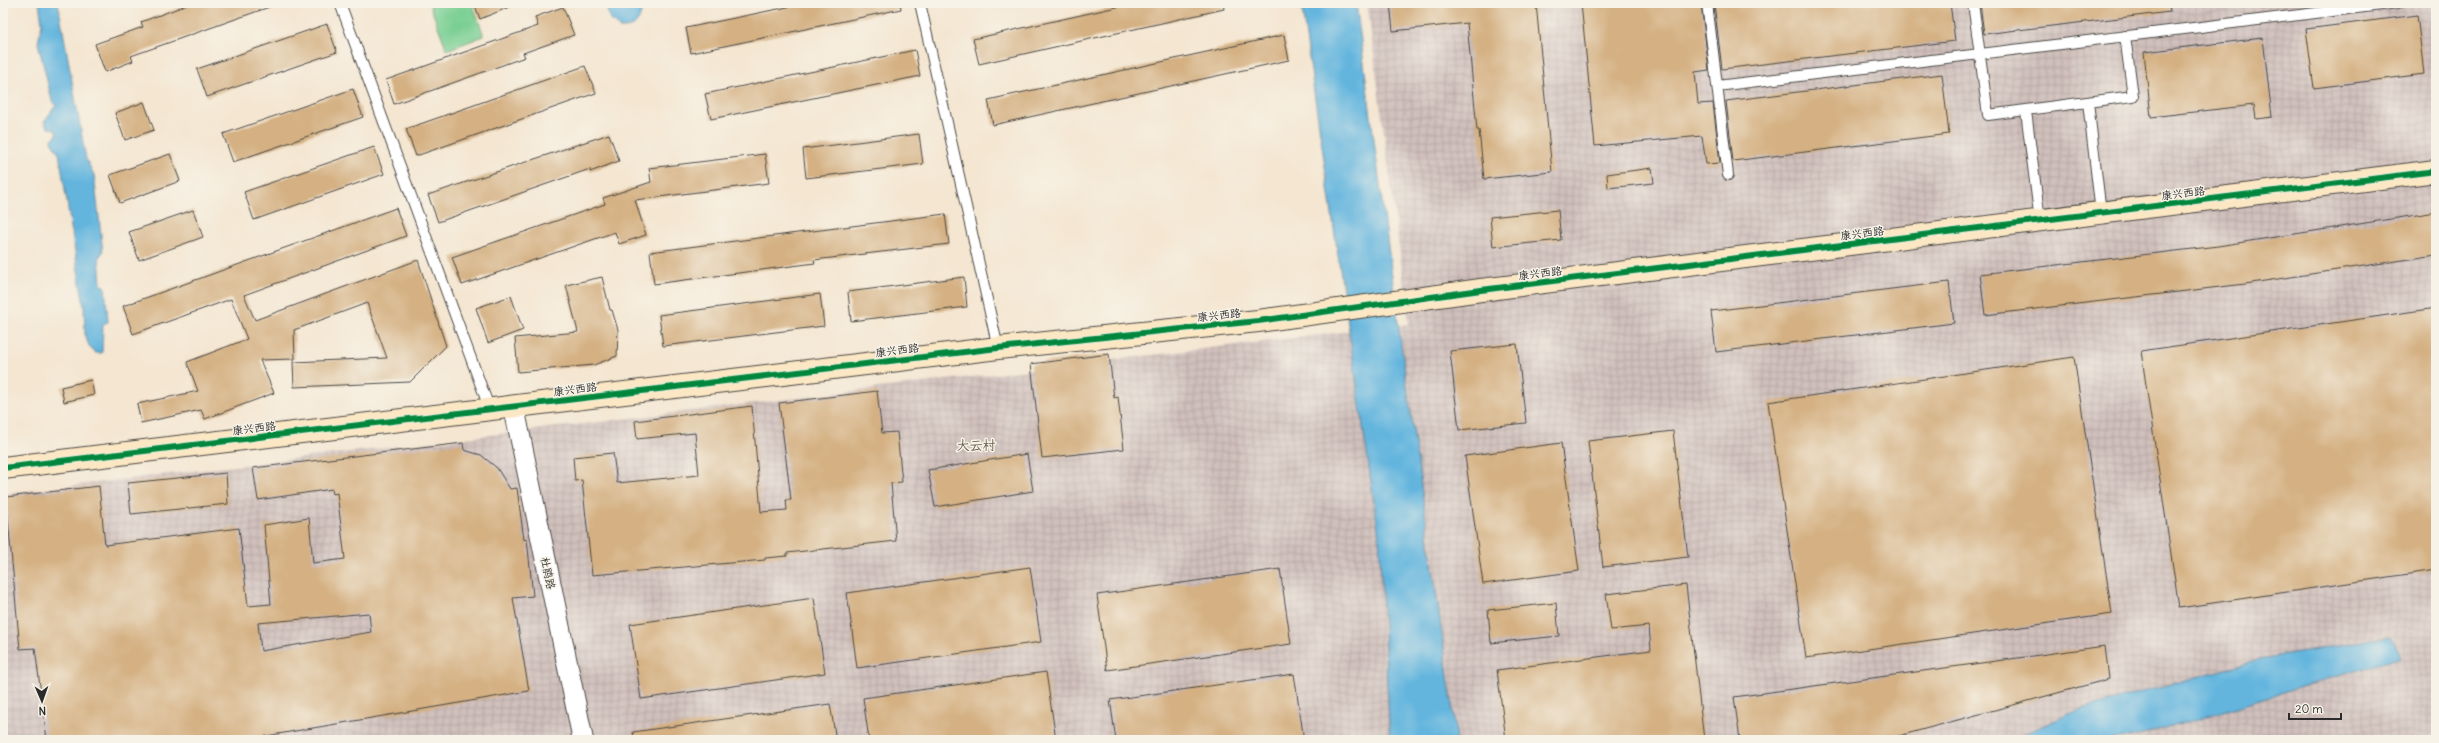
<svg xmlns="http://www.w3.org/2000/svg" width="2439" height="743" font-family="Delius,'LXGW WenKai TC',sans-serif">
<style>
.industrial{fill:url(#industrial-grid)}
.green{fill:#79cf93;stroke:#527d5f}
.water{fill:#63b5de;stroke:#477084}
.building{fill:#d4b082;fill-rule:evenodd}
.lines{fill:none;stroke-linecap:round;stroke-linejoin:round}
.lane-casing{stroke:#494744;stroke-width:12}
.street-casing{stroke:#494744;stroke-width:22}
.secondary-casing{stroke:#494744;stroke-width:24}
.lane{stroke:#fff;stroke-width:10}
.street{stroke:#fff;stroke-width:20}
.secondary{stroke:#fbe7c3;stroke-width:22}
.cycleway-casing{stroke:#f7f3e8;stroke-width:8}
.cycleway{stroke:#00873e;stroke-width:6}
.labels{text-anchor:middle;dominant-baseline:central;stroke-width:3;stroke-linejoin:round;paint-order:stroke}
.street-label{font-size:11px;fill:#2b2b2b;stroke:#f7f3e8}
.quarter-label{font-size:13px;fill:#665a49;stroke:#f7f3e8}
</style>
<defs>
<pattern id="industrial-grid" width="8" height="8" patternUnits="userSpaceOnUse"><rect width="8" height="8" fill="#d0c0bc"/><path d="M0 4h8M4 0v8" fill="none" stroke="#b3a5a2"/></pattern>
</defs>
<rect width="100%" height="100%" fill="#f7f3e8"/>
<filter id="ink" filterUnits="userSpaceOnUse"><feTurbulence type="fractalNoise" baseFrequency=".025" numOctaves="2"/><feDisplacementMap in="SourceGraphic" scale="8" xChannelSelector="R" yChannelSelector="G"/><feConvolveMatrix kernelMatrix="1 2 1 2 8 2 1 2 1" color-interpolation-filters="sRGB"/></filter>
<filter id="wash" filterUnits="userSpaceOnUse"><feTurbulence type="fractalNoise" baseFrequency=".012" numOctaves="4" result="noise"/><feDisplacementMap in="SourceGraphic" scale="16" xChannelSelector="R" yChannelSelector="G"/><feGaussianBlur stdDeviation="0.9" result="paint"/><feColorMatrix in="noise" values="0 0 0 0 0 0 0 0 0 0 0 0 0 0 0 0 0 1.4 0 .05"/><feComposite in="paint" operator="in"/></filter>
<g filter="url(#wash)">
<rect width="100%" height="100%" fill="#f4e6d1"/>
<path class="industrial" d="M 1367,3 L 2436,3 L 2436,740 L 3,740 L 3,494 L 1409,324 Z"/>
<path class="green" d="M 429,3 L 472,3 L 484,36 L 447,50 Z"/>
<path class="water" d="M 39,3 L 58,3 L 86,159 L 94,175 L 103,252 L 99,257 L 101,285 L 105,286 L 108,322 L 103,324 L 102,353 L 96,353 L 90,348 L 85,336 L 84,307 L 59,153 L 51,141 L 57,134 L 55,129 L 48,128 L 44,122 L 56,105 L 52,101 L 38,43 L 42,23 Z
M 605,3 L 643,3 C 640,20 638,29 619,28 L 610,19 Z
M 1301,3 L 1356,3 L 1400,337 L 1457,740 L 1390,740 L 1379,536 Z
M 2391,636 L 2401,657 L 2161,730 L 2115,740 L 2011,740 L 2078,710 L 2156,688 L 2270,657 Z"/>
<g id="blocks">
<path class="building" d="M 192,3 L 275,3 L 275,5 L 131,56 L 133,61 L 105,72 L 95,44 L 143,27 L 141,22 Z
M 474,3 L 517,3 L 517,4 L 480,19 Z
M 807,3 L 900,3 L 901,9 L 691,53 L 686,28 Z
M 1135,3 L 1223,3 L 1224,9 L 979,64 L 973,39 Z
M 1390,3 L 1536,3 L 1552,172 L 1484,179 L 1479,130 L 1477,130 L 1467,23 L 1393,31 Z
M 1581,3 L 1701,3 L 1709,70 L 1695,72 L 1698,104 L 1713,103 L 1720,163 L 1706,164 L 1702,136 L 1595,146 Z
M 1714,3 L 1950,3 L 1955,41 L 1722,69 Z
M 1980,3 L 2169,3 L 2170,12 L 1984,34 Z
M 563,7 L 574,35 L 523,53 L 525,57 L 394,104 L 386,80 L 538,26 L 535,17 Z
M 2417,15 L 2424,74 L 2314,88 L 2306,29 Z
M 327,24 L 337,52 L 207,97 L 197,69 Z
M 1284,35 L 1289,60 L 993,125 L 988,100 Z
M 2263,38 L 2272,117 L 2256,119 L 2254,105 L 2151,117 L 2144,52 Z
M 915,50 L 920,76 L 711,119 L 705,94 Z
M 585,66 L 596,93 L 416,156 L 406,129 Z
M 1942,74 L 1949,134 L 1733,161 L 1726,101 Z
M 353,89 L 363,117 L 233,162 L 223,134 Z
M 144,102 L 154,130 L 125,140 L 115,113 Z
M 609,134 L 619,161 L 590,172 L 590,169 L 438,222 L 428,195 Z
M 919,134 L 923,164 L 806,178 L 803,149 Z
M 374,147 L 384,174 L 254,220 L 244,192 Z
M 170,154 L 180,181 L 120,203 L 110,175 Z
M 765,154 L 769,183 L 635,200 L 646,235 L 619,244 L 615,232 L 462,285 L 452,257 L 605,204 L 603,198 L 651,182 L 649,168 Z
M 1652,168 L 1654,183 L 1608,188 L 1607,174 Z
M 396,208 L 406,236 L 244,295 L 255,320 L 418,260 L 446,346 L 410,382 L 294,387 L 293,362 L 387,358 L 367,303 L 294,330 L 295,359 L 260,360 L 274,393 L 205,419 L 201,410 L 141,423 L 137,404 L 198,391 L 187,362 L 247,339 L 231,299 L 133,334 L 123,306 Z
M 193,210 L 203,237 L 139,260 L 129,232 Z
M 1558,210 L 1561,240 L 1493,247 L 1490,217 Z
M 2436,212 L 2436,255 L 2245,284 L 1985,315 L 1980,274 L 2218,246 Z
M 945,214 L 949,244 L 814,260 L 815,263 L 654,284 L 650,252 Z
M 602,277 L 610,310 L 612,310 L 618,330 L 617,356 L 594,365 L 518,372 L 515,338 L 578,332 L 566,285 Z
M 964,277 L 967,307 L 851,321 L 848,292 Z
M 1949,282 L 1954,323 L 1716,352 L 1711,311 Z
M 820,294 L 824,326 L 663,346 L 659,315 Z
M 511,296 L 523,330 L 488,343 L 476,308 Z
M 2436,308 L 2436,570 L 2179,608 L 2141,351 Z
M 1517,344 L 1526,423 L 1459,430 L 1450,351 Z
M 1109,354 L 1114,398 L 1118,397 L 1124,449 L 1042,458 L 1031,364 Z
M 2074,357 L 2112,614 L 1806,658 L 1768,402 Z
M 91,380 L 94,395 L 64,402 L 61,387 Z
M 877,391 L 882,433 L 897,432 L 902,482 L 891,483 L 896,541 L 787,553 L 787,556 L 765,558 L 765,560 L 592,575 L 582,480 L 575,481 L 573,457 L 613,453 L 617,483 L 699,475 L 695,433 L 637,439 L 635,421 L 752,406 L 761,512 L 787,510 L 786,500 L 791,500 L 779,403 Z
M 1673,431 L 1688,557 L 1603,567 L 1588,441 Z
M 463,443 L 464,450 L 481,455 L 492,464 L 497,468 L 510,489 L 517,488 L 524,540 L 527,539 L 533,596 L 513,598 L 529,691 L 243,740 L 47,740 L 35,648 L 20,649 L 6,497 L 99,486 L 105,545 L 239,528 L 248,606 L 271,604 L 264,525 L 309,518 L 313,563 L 345,559 L 337,493 L 333,494 L 332,489 L 258,500 L 253,468 ZM 369,613 L 371,632 L 261,651 L 258,623 Z
M 1561,443 L 1579,571 L 1483,584 L 1465,456 Z
M 1027,454 L 1033,491 L 935,507 L 928,470 Z
M 226,473 L 228,504 L 131,514 L 128,483 Z
M 1030,567 L 1041,642 L 857,668 L 847,593 Z
M 1280,569 L 1291,644 L 1107,670 L 1097,595 Z
M 1686,585 L 1704,740 L 1506,740 L 1497,670 L 1651,650 L 1649,626 L 1611,630 L 1606,594 Z
M 814,598 L 825,673 L 641,699 L 630,624 Z
M 1556,603 L 1559,636 L 1491,643 L 1488,610 Z
M 2105,646 L 2109,679 L 1884,740 L 1740,740 L 1734,697 Z
M 1046,672 L 1056,740 L 869,740 L 863,698 Z
M 1294,674 L 1304,740 L 1116,740 L 1110,700 Z
M 830,704 L 836,740 L 634,740 L 633,732 Z"/>
</g>
</g>
<g filter="url(#ink)">
<use href="#blocks" fill-opacity="0" stroke="#494744" stroke-width="1"/>
<g class="lines">
<defs>
<path id="lane" d="M 340,3 L 490,410
M 920,3 L 998,348
M 1707,3 L 1728,175
M 1973,3 L 1988,115 L 2133,96 L 2125,36
M 1717,86 L 2398,3
M 2088,102 L 2101,213
M 2026,111 L 2040,221"/>
<path id="street" d="M 514,407 L 583,740"/>
<path id="secondary" d="M 3,468 L 998,348 L 1258,321 L 1481,290 L 2436,171"/>
</defs>
<use href="#lane" class="lane-casing"/>
<use href="#street" class="street-casing"/>
<use href="#secondary" class="secondary-casing"/>
<use href="#lane" class="lane"/>
<use href="#street" class="street"/>
<use href="#secondary" class="secondary"/>
<defs>
<path id="cycleway" d="M 3,468 L 998,348 L 1258,321 L 1481,290 L 2436,171"/>
</defs>
<use href="#cycleway" class="cycleway-casing"/>
<use href="#cycleway" class="cycleway"/>
</g>
</g>
<g class="labels">
<g class="street-label">
<text transform="translate(2183 193) rotate(-7)">康兴西路</text>
<text transform="translate(1862 233) rotate(-7)">康兴西路</text>
<text transform="translate(1540 273) rotate(-7)">康兴西路</text>
<text transform="translate(1219 315) rotate(-6)">康兴西路</text>
<text transform="translate(897 350) rotate(-7)">康兴西路</text>
<text transform="translate(575 389) rotate(-7)">康兴西路</text>
<text transform="translate(254 428) rotate(-7)">康兴西路</text>
<text transform="translate(548 573) rotate(78)">杜鹃路</text>
</g>
<g class="quarter-label">
<text x="976" y="445">大云村</text>
</g>
</g>
<rect width="2439" height="743" fill="none" stroke="#f7f3e8" stroke-width="16"/>
<g transform="translate(42 701) rotate(178)" stroke="#f7f3e8" stroke-width="3" paint-order="stroke">
<path d="M0-3L7 15L0 10L-7 15Z" fill="#2b2b2b"/>
<text y="-6" font-size="11" font-weight="bold" text-anchor="middle" fill="#2b2b2b">N</text>
</g>
<path d="M2289 713v6h52v-6" fill="none" stroke="#2b2b2b" stroke-width="2"/>
<text x="2295" y="713" font-size="12" fill="#2b2b2b" stroke="#f7f3e8" stroke-width="3" paint-order="stroke">20 m</text>
</svg>
